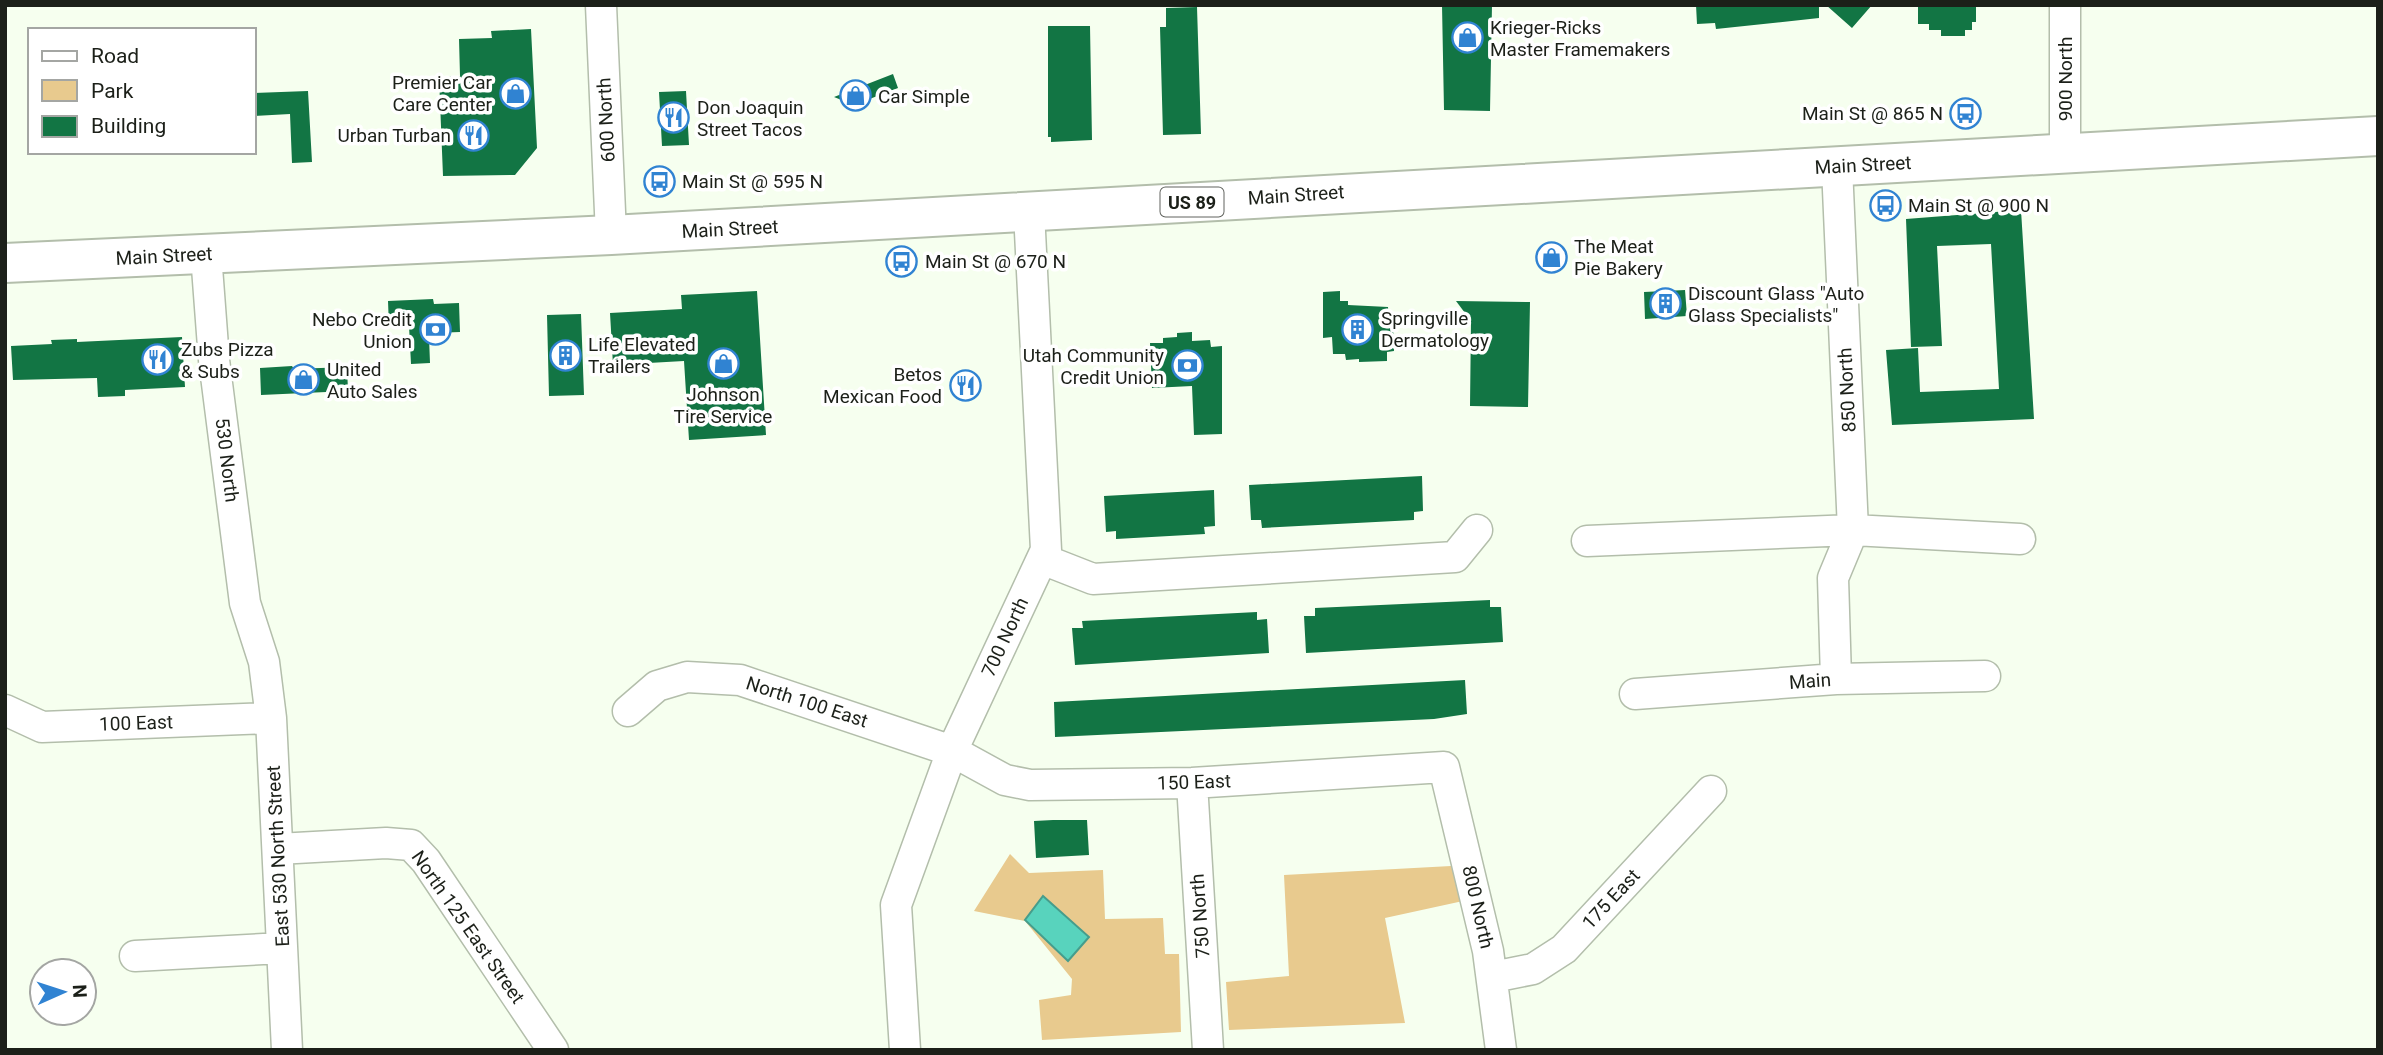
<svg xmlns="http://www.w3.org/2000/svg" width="2383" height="1055" font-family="Roboto,sans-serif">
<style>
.green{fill:#e8ca8e}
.water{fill:#58d3bd;stroke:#469d8c;stroke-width:2}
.building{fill:#127544}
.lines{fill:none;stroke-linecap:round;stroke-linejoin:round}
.minor-casing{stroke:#b3beab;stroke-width:33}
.major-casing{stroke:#b3beab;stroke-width:42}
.minor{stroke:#fff;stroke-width:30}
.major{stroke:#fff;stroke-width:38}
.labels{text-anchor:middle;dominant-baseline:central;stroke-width:7;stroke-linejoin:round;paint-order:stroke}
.shield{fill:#fff;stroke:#60635e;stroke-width:2}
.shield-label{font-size:18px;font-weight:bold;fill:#1c2019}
.poi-label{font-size:19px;fill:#1c2019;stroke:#fff;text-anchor:start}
.street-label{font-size:19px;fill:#1c2019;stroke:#fff}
</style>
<rect width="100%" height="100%" fill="#f6ffef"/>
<path class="green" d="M 1010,854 L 1029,873 L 1103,870 L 1105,919 L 1163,918 L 1165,954 L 1179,954 L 1181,1032 L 1042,1040 L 1039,1000 L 1071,995 L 1072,979 L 1025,921 L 974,911 Z
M 1451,866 L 1463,901 L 1385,918 L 1405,1023 L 1229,1030 L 1226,982 L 1289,976 L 1284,875 Z"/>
<path class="water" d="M 1043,896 L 1089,937 L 1068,961 L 1025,920 Z"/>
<path class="building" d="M 1442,5 L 1492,5 L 1490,111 L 1444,110 Z
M 1696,5 L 1819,5 L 1819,18 L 1716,29 L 1715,23 L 1697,24 Z
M 1826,5 L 1872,5 L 1852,28 Z
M 1918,5 L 1976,5 L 1976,22 L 1972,22 L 1972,30 L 1965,30 L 1965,36 L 1941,36 L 1941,30 L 1929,30 L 1929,24 L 1918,24 Z
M 1197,7 L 1201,134 L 1163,135 L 1160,27 L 1166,27 L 1166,8 Z
M 1048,26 L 1090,26 L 1092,140 L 1051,142 L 1051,137 L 1048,137 Z
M 531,29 L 537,148 L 515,175 L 443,176 L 439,77 L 460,76 L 459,39 L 492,38 L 491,31 Z
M 893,74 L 898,88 L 854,105 L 834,97 Z
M 308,91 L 312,162 L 292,163 L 290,114 L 254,116 L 254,93 Z
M 686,91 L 689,145 L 662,146 L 659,92 Z
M 2021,210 L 2034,419 L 1892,425 L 1886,350 L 1918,348 L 1920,392 L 1999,389 L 1991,244 L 1937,246 L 1942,346 L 1911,347 L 1906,219 Z
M 1685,290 L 1687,316 L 1645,319 L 1644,292 Z
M 757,291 L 766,435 L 689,440 L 684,361 L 613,365 L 610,313 L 682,309 L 681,295 Z
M 1340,291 L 1340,301 L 1348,301 L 1348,305 L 1388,307 L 1389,320 L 1393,320 L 1394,351 L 1387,352 L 1387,361 L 1359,362 L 1359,359 L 1346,360 L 1345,354 L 1333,354 L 1332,337 L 1323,338 L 1323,292 Z
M 433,299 L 434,304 L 459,303 L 460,332 L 434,333 L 434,337 L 429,337 L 430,363 L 411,364 L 409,326 L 389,327 L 388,301 Z
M 1456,301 L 1530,302 L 1528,407 L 1470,406 L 1471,321 Z
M 581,314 L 584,395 L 549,396 L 547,315 Z
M 1192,332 L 1192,341 L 1210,340 L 1211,347 L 1222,346 L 1222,434 L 1194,435 L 1192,386 L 1152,388 L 1150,343 L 1163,343 L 1163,338 L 1177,337 L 1177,333 Z
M 182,337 L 185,387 L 125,390 L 125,396 L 98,397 L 97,378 L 13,380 L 11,346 L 52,344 L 51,340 L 77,339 L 77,342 Z
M 292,366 L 294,369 L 347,367 L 348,391 L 261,395 L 260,368 Z
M 1422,476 L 1423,511 L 1414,512 L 1414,520 L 1262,528 L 1261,520 L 1251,520 L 1249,485 Z
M 1214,490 L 1215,526 L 1204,527 L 1205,534 L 1116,539 L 1116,531 L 1106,532 L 1104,496 Z
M 1490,600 L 1490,607 L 1501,607 L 1503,642 L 1306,653 L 1304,616 L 1315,616 L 1315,608 Z
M 1257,612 L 1257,620 L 1267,619 L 1269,653 L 1075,665 L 1072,628 L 1083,628 L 1082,621 Z
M 1465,680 L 1467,714 L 1434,719 L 1055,737 L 1054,702 Z
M 1053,820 L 1087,820 L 1089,855 L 1036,858 L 1034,821 Z"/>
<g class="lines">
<defs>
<path id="minor" d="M 601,5 L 611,235
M 2065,153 L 2065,5
M 206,254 L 214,360 L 245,603 L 264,662 L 271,718 L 287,1050
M 1587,541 L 1853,530 L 2020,539
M 1042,559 L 1093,579 L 1455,557 L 1477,530
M 1836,679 L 1833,578 L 1853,530 L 1837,167
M 1635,694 L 1836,679 L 1985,676
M 5,710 L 42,727 L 271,718
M 628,711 L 657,686 L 687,677 L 740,680 L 952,751 L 1005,780 L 1030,785 L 1192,783 L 1444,767 L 1488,951 L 1501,1050
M 1192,783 L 1208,1050
M 278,849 L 386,843 L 411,845 L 426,861 L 553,1050
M 135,956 L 282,948
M 1493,977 L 1533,969 L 1564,949 L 1711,791
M 905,1050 L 896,905 L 952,751 L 1046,550 L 1029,212"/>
<path id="major" d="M 5,263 L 611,235 L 2378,136"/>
</defs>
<use href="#minor" class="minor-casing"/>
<use href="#major" class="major-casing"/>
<use href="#minor" class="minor"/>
<use href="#major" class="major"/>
</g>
<defs>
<symbol id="shop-ring" viewBox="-11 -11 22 22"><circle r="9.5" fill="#fff" stroke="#3083d2" stroke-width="1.5"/><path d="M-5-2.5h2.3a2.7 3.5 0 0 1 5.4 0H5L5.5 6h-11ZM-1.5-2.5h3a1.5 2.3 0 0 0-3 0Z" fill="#3083d2"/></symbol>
<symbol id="bus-ring" viewBox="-11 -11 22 22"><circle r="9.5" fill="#fff" stroke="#3083d2" stroke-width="1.5"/><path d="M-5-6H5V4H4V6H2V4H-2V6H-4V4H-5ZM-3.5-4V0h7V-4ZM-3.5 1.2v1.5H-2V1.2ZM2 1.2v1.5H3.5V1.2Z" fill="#3083d2"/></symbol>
<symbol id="restaurant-ring" viewBox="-11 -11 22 22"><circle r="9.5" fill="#fff" stroke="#3083d2" stroke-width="1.5"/><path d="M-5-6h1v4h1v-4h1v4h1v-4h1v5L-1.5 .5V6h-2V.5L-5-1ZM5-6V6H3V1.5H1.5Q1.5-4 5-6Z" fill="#3083d2"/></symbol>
<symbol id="building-ring" viewBox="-11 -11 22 22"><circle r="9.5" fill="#fff" stroke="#3083d2" stroke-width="1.5"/><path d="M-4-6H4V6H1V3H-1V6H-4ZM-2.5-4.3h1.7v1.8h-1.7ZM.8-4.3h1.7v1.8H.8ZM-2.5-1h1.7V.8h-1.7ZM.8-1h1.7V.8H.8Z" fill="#3083d2"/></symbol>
<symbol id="bank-ring" viewBox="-11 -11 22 22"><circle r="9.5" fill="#fff" stroke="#3083d2" stroke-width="1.5"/><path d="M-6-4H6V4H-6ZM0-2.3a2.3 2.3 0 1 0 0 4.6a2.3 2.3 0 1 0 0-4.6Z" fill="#3083d2"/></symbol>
</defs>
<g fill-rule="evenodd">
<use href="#shop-ring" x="1450" y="20" width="35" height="35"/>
<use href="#shop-ring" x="498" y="76" width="35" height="35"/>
<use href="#shop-ring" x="838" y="78" width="35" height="35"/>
<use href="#bus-ring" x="1948" y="96" width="35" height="35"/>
<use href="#restaurant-ring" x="656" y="100" width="35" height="35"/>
<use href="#restaurant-ring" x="456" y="118" width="35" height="35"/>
<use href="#bus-ring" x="642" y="164" width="35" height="35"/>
<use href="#bus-ring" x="1868" y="188" width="35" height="35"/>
<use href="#shop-ring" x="1534" y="240" width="35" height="35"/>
<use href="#bus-ring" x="884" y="244" width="35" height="35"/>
<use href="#building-ring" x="1648" y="286" width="35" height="35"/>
<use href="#building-ring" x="1340" y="312" width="35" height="35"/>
<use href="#bank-ring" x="418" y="312" width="35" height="35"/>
<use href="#building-ring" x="548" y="338" width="35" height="35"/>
<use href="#restaurant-ring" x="140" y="342" width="35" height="35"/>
<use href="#shop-ring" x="706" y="346" width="35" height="35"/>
<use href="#bank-ring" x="1170" y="348" width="35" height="35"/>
<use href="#shop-ring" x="286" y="362" width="35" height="35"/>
<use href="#restaurant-ring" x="948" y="368" width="35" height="35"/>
</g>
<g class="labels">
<rect class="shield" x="1160.5" y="187.5" width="63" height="29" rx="5"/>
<g class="shield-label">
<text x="1192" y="202">US 89</text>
</g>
<g class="poi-label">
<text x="1490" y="27">Krieger-Ricks<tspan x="1490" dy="22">Master Framemakers</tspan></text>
<text x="492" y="82" text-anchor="end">Premier Car<tspan x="492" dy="22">Care Center</tspan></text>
<text x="878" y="96">Car Simple</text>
<text x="697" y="107">Don Joaquin<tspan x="697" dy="22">Street Tacos</tspan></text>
<text x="1943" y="113" text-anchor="end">Main St @ 865 N</text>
<text x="451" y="135" text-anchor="end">Urban Turban</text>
<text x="682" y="181">Main St @ 595 N</text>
<text x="1908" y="205">Main St @ 900 N</text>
<text x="1574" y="246">The Meat<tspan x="1574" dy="22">Pie Bakery</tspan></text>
<text x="925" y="261">Main St @ 670 N</text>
<text x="1688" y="293">Discount Glass "Auto<tspan x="1688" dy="22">Glass Specialists"</tspan></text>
<text x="1381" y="318">Springville<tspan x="1381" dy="22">Dermatology</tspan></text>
<text x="412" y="319" text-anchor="end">Nebo Credit<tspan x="412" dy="22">Union</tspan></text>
<text x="588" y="344">Life Elevated<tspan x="588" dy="22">Trailers</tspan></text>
<text x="181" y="349">Zubs Pizza<tspan x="181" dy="22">&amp; Subs</tspan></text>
<text x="1164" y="355" text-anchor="end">Utah Community<tspan x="1164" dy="22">Credit Union</tspan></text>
<text x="327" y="369">United<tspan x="327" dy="22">Auto Sales</tspan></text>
<text x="942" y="374" text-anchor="end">Betos<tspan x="942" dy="22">Mexican Food</tspan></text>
<text x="723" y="394" text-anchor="middle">Johnson<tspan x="723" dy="22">Tire Service</tspan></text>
</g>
<g class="street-label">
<text transform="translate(2065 79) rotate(-90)">900 North</text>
<text transform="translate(606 120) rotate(-93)">600 North</text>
<text transform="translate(1863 165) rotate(-3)">Main Street</text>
<text transform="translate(1296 195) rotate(-4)">Main Street</text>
<text transform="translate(730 229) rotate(-3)">Main Street</text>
<text transform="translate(164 256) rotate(-3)">Main Street</text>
<text transform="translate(1847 390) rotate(-93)">850 North</text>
<text transform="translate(227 460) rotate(83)">530 North</text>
<text transform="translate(1005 637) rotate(-65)">700 North</text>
<text transform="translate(1810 681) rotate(-4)">Main</text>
<text transform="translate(807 702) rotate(18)">North 100 East</text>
<text transform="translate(136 723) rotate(-2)">100 East</text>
<text transform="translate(1194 782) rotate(-2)">150 East</text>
<text transform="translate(278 856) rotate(-93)">East 530 North Street</text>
<text transform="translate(1611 899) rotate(-47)">175 East</text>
<text transform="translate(1478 907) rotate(77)">800 North</text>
<text transform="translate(1200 916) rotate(-94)">750 North</text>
<text transform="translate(468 927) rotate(55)">North 125 East Street</text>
</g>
</g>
<rect width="2383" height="1055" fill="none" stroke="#1c2019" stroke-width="14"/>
<rect x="28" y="28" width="228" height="126" fill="#ffffff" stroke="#a4a6a3" stroke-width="2"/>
<rect x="42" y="51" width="35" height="10" fill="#ffffff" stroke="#a4a6a3" stroke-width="2"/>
<text x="91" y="63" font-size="21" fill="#1c2019">Road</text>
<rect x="42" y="80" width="35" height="21" fill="#e8ca8e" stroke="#a4a6a3" stroke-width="2"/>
<text x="91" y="98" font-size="21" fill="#1c2019">Park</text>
<rect x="42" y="116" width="35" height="21" fill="#127544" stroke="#a4a6a3" stroke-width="2"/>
<text x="91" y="133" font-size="21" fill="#1c2019">Building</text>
<g transform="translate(63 992) rotate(87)"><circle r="33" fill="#ffffff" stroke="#a4a6a3" stroke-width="2"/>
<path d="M0-5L12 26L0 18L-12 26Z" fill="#3083d2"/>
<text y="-10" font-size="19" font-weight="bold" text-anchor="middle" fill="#1c2019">N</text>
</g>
</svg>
